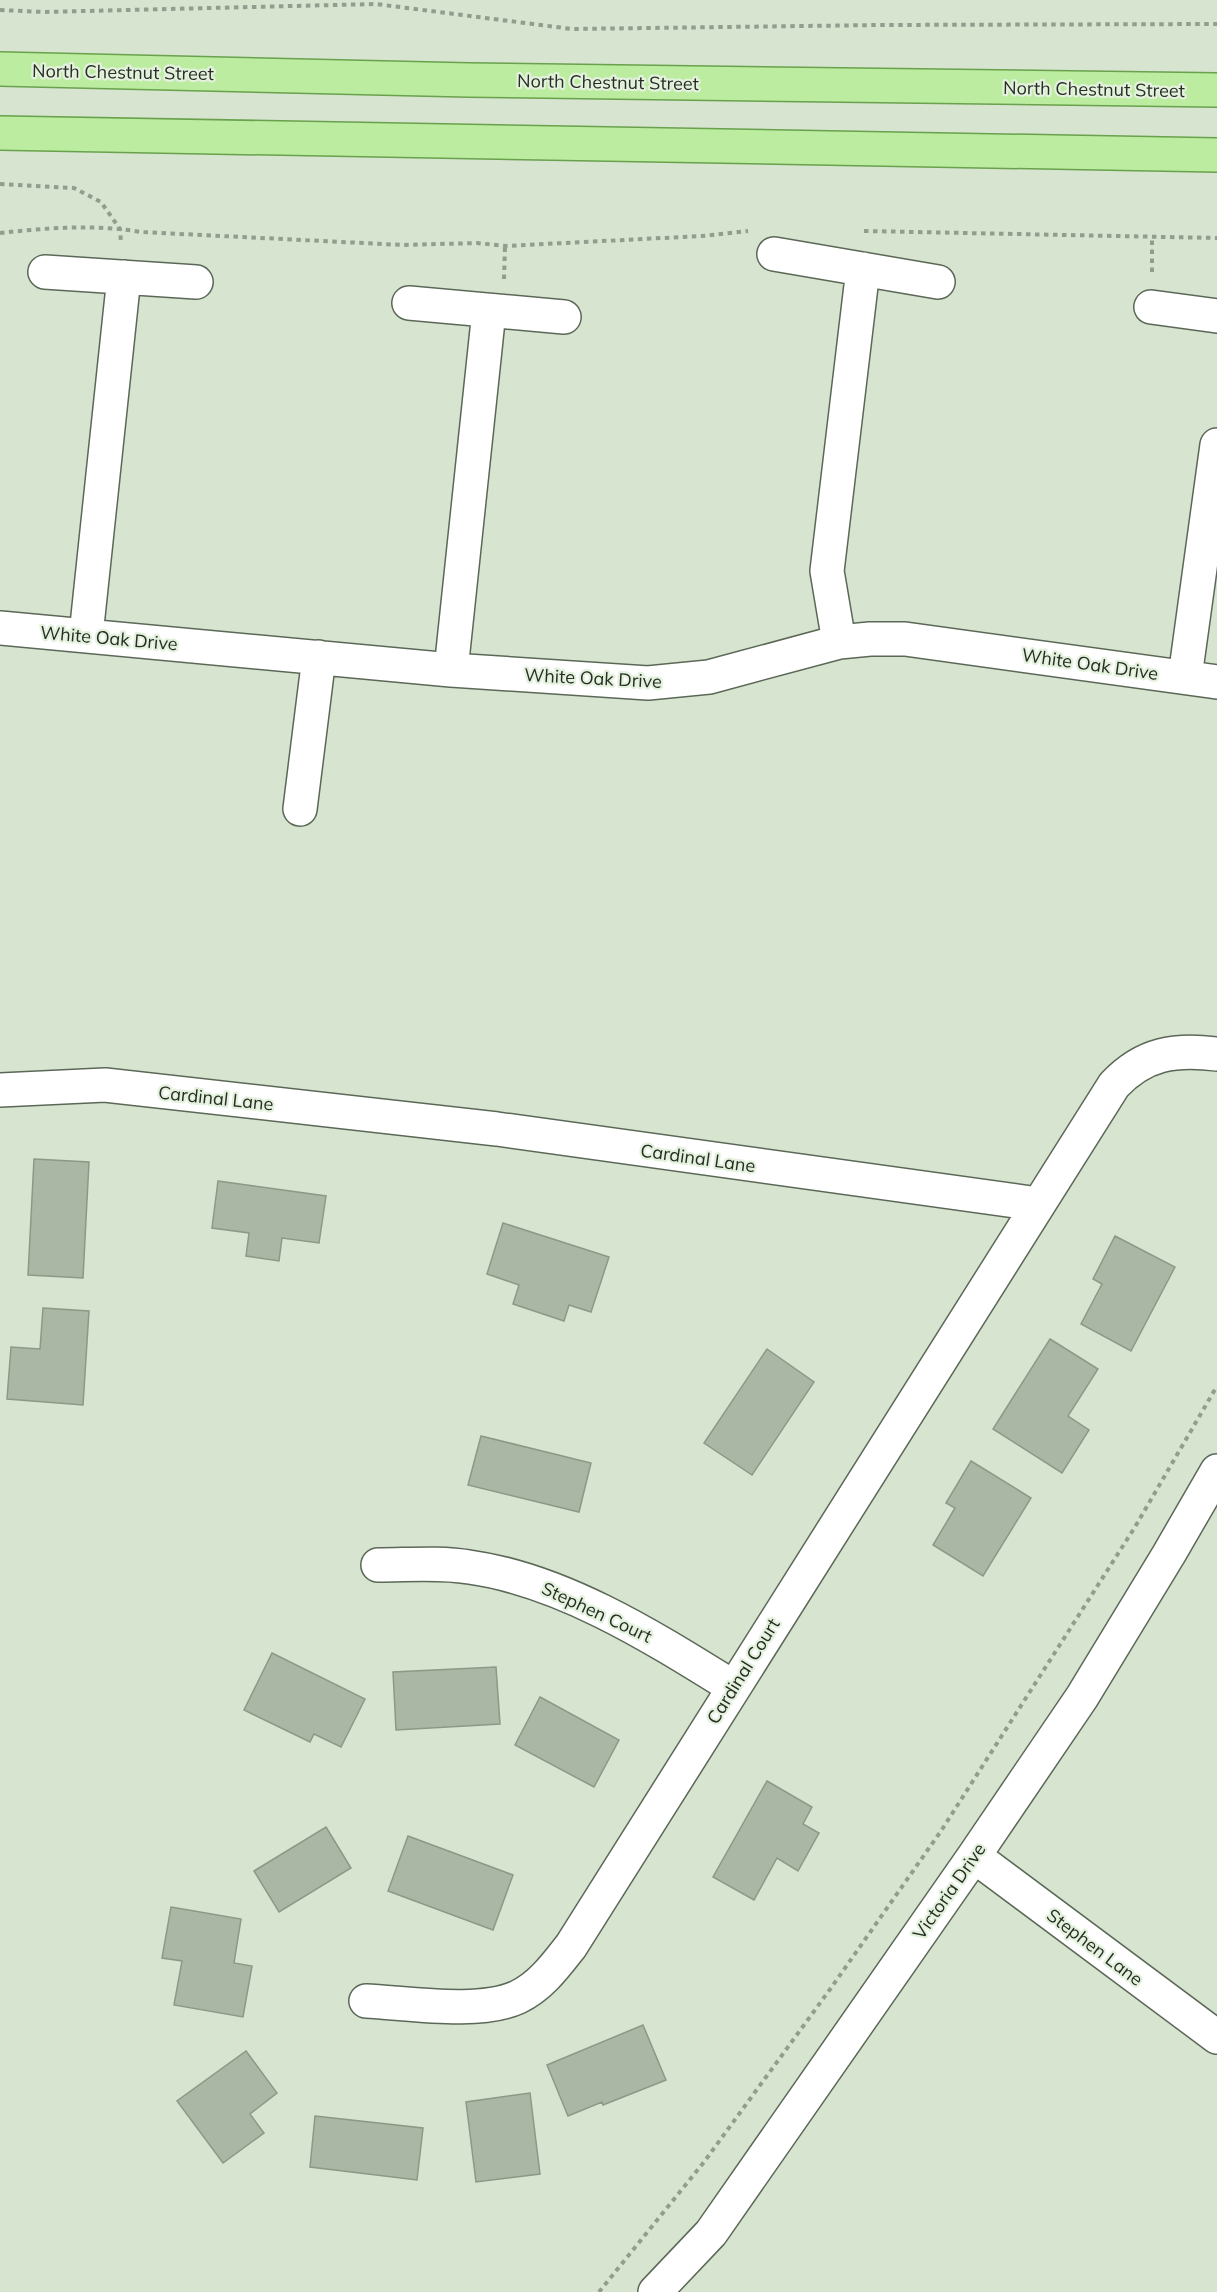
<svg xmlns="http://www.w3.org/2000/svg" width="1217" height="2292" font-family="Mulish,sans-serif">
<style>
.building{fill:#aab7a4;stroke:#8c9986;stroke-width:1.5}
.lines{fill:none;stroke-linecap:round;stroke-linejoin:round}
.minor-casing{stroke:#5c6857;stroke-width:36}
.major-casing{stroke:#69a14c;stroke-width:36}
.path{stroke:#929d8e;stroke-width:4;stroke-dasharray:4.5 4.5;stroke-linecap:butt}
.minor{stroke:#fff;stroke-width:33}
.major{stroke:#bbeca0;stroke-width:33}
.labels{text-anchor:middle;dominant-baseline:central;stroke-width:4.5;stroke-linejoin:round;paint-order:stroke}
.street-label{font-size:18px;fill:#272d25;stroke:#e3f1dd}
</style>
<rect width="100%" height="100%" fill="#d6e4d0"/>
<path class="building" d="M 34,1159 L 89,1162 L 83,1278 L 28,1275 Z
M 218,1181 L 326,1196 L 319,1243 L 282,1238 L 279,1261 L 246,1256 L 249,1233 L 212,1228 Z
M 503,1223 L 609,1257 L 591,1312 L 569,1305 L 564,1321 L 513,1304 L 519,1285 L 487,1274 Z
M 1115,1236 L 1175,1267 L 1131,1351 L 1081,1324 L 1102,1284 L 1093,1279 Z
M 43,1308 L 89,1311 L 83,1405 L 7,1399 L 11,1347 L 40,1349 Z
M 1050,1339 L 1098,1369 L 1068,1416 L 1089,1430 L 1062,1473 L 993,1429 Z
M 767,1349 L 814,1382 L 752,1475 L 704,1443 Z
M 481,1436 L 591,1463 L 579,1512 L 468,1485 Z
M 971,1461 L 1031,1498 L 983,1576 L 933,1545 L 955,1508 L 946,1503 Z
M 272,1653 L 365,1699 L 341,1747 L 314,1734 L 310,1742 L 244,1710 Z
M 496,1667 L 500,1724 L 396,1730 L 393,1672 Z
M 540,1697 L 619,1740 L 594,1787 L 515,1745 Z
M 767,1781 L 812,1807 L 803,1824 L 819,1833 L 798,1871 L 777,1858 L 754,1900 L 713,1877 Z
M 326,1827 L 351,1868 L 279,1912 L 254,1871 Z
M 408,1836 L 513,1875 L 493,1930 L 388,1891 Z
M 171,1907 L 241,1919 L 234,1963 L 252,1966 L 243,2017 L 174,2005 L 182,1961 L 162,1958 Z
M 643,2025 L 666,2080 L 603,2105 L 602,2102 L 568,2116 L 547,2065 Z
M 246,2051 L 277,2093 L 250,2114 L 264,2133 L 223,2163 L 177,2101 Z
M 530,2093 L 540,2174 L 476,2182 L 466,2102 Z
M 315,2116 L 423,2128 L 417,2180 L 310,2167 Z"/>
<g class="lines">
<defs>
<path id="minor" d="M 774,254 L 938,282
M 45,272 L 196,282
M 409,303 L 564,317
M 1151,307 L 1217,316
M 0,628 L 451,670 L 648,683 L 709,677 L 839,642 L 870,639 L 905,639 L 1217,682
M 86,635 L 124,277
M 839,642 L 827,571 L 863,269
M 451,670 L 489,311
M 1185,677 L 1217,445
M 300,809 L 319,657
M 0,1090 L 105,1085 L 497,1129 L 1038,1204
M 378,1565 C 408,1565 440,1562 469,1567 C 563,1580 654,1638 733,1687
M 974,1856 L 1217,2037
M 366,2001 C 408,2003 480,2015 518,1997 C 541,1986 556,1965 571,1946 L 1114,1085 C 1144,1053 1175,1049 1217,1054
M 655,2292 L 711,2233 L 974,1856 L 1082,1697 L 1169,1554 L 1217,1471"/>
<path id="major" d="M 0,69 L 469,80 L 1217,90
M 0,133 L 1217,155"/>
</defs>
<use href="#minor" class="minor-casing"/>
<use href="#major" class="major-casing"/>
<path class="path" d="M 0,10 L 44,12 L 376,4 L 572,29 L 880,25 L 1217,24
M 0,184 L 74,188 L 101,202 L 120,229 L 121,243
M 864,231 L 1217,238
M 0,233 C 46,228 95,224 141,232 L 403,245 L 477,243 L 505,246 L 702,236 L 748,231
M 1152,272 L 1152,237
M 504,279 L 505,246
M 599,2292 L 704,2162 L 831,1988 L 941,1831 L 1135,1527 L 1217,1386"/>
<use href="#minor" class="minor"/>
<use href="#major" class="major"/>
</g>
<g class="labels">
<g class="street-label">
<text transform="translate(123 72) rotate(1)">North Chestnut Street</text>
<text transform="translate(608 82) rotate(1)">North Chestnut Street</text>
<text transform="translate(1094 89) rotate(1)">North Chestnut Street</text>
<text transform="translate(109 638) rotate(5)">White Oak Drive</text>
<text transform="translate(1090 664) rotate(8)">White Oak Drive</text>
<text transform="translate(593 678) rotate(3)">White Oak Drive</text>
<text transform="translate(216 1098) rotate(6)">Cardinal Lane</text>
<text transform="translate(698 1158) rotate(8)">Cardinal Lane</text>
<text transform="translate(597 1612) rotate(25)">Stephen Court</text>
<text transform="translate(743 1671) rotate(-58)">Cardinal Court</text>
<text transform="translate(949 1891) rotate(-55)">Victoria Drive</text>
<text transform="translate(1095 1947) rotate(37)">Stephen Lane</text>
</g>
</g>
</svg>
